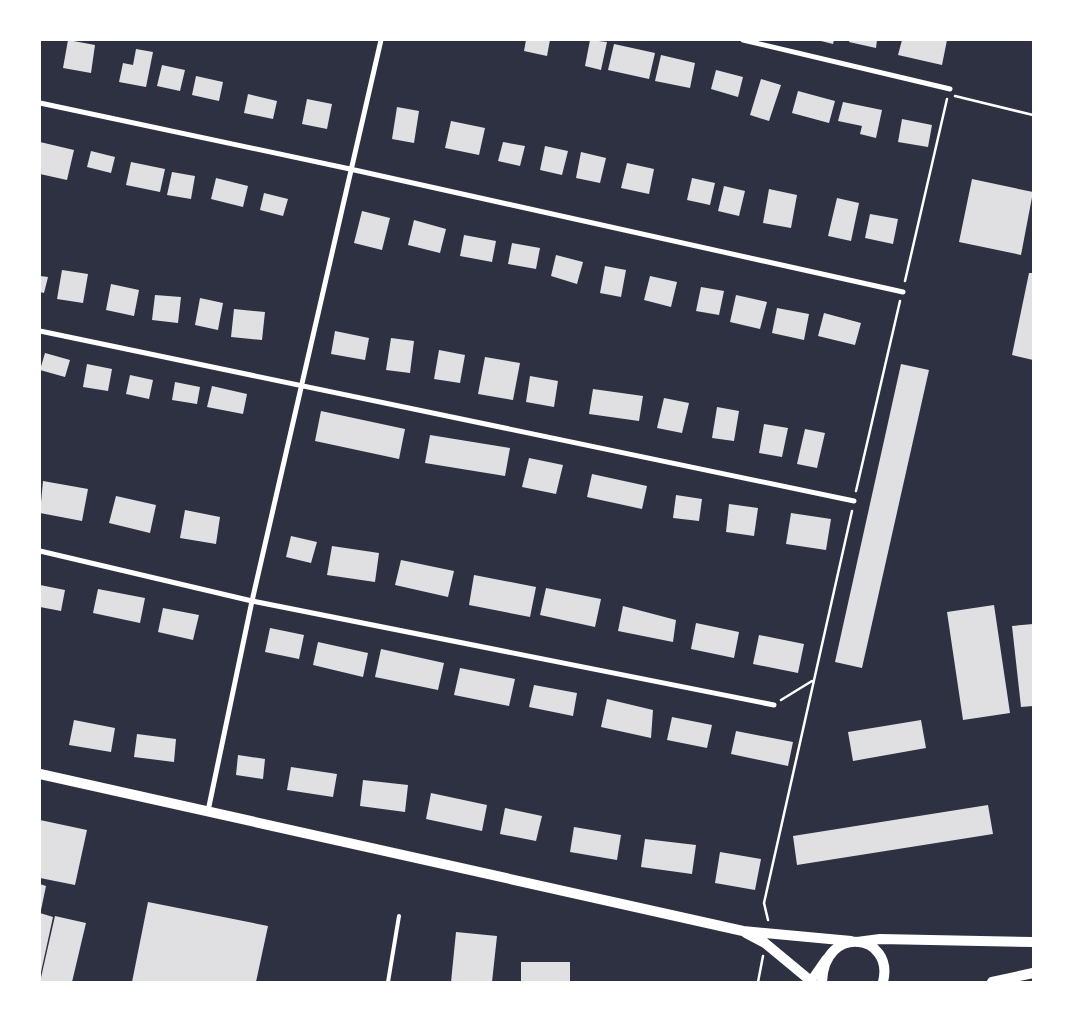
<svg xmlns="http://www.w3.org/2000/svg" width="1073" height="1022" font-family="'Playfair Display',serif">
<style>
.building{fill:#e0e0e3}
.lines{fill:none;stroke-linecap:round;stroke-linejoin:round}
.path{stroke:#fff;stroke-width:2.5}
.service{stroke:#fff;stroke-width:4}
.minor{stroke:#fff;stroke-width:5}
.tertiary{stroke:#fff;stroke-width:9}
.secondary{stroke:#fff;stroke-width:10}
</style>
<rect width="100%" height="100%" fill="#2d3142"/>
<path class="building" d="M 68,40 L 95,45 L 91,73 L 63,68 Z
M 526,40 L 550,40 L 547,56 L 524,51 Z
M 590,40 L 607,42 L 601,70 L 585,66 Z
M 817,40 L 834,40 L 833,44 Z
M 850,40 L 877,40 L 876,48 L 849,42 Z
M 902,40 L 947,40 L 942,65 L 898,55 Z
M 614,44 L 655,53 L 649,79 L 608,70 Z
M 136,49 L 153,52 L 146,87 L 119,82 L 123,63 L 133,65 Z
M 661,55 L 695,63 L 690,88 L 655,81 Z
M 162,65 L 185,70 L 180,91 L 157,86 Z
M 716,70 L 743,77 L 738,97 L 711,89 Z
M 196,76 L 223,82 L 219,101 L 192,95 Z
M 761,79 L 781,85 L 769,121 L 750,115 Z
M 798,91 L 835,101 L 829,123 L 792,113 Z
M 248,94 L 277,101 L 273,119 L 244,113 Z
M 307,99 L 332,104 L 327,129 L 302,124 Z
M 843,102 L 882,110 L 876,138 L 860,134 L 862,126 L 838,121 Z
M 397,107 L 419,111 L 414,143 L 392,139 Z
M 902,119 L 932,125 L 928,147 L 898,142 Z
M 451,121 L 485,128 L 479,155 L 445,148 Z
M 40,142 L 74,150 L 67,180 L 40,174 Z
M 503,142 L 525,146 L 520,166 L 498,161 Z
M 545,146 L 568,151 L 562,175 L 540,170 Z
M 91,151 L 115,157 L 111,173 L 87,167 Z
M 581,152 L 606,158 L 600,183 L 576,178 Z
M 131,162 L 165,169 L 160,192 L 126,185 Z
M 627,163 L 654,169 L 649,194 L 621,188 Z
M 172,172 L 195,176 L 191,199 L 167,195 Z
M 216,178 L 248,186 L 243,207 L 211,199 Z
M 692,178 L 715,183 L 710,205 L 687,200 Z
M 972,179 L 1033,192 L 1021,255 L 959,242 Z
M 724,186 L 745,191 L 739,216 L 718,211 Z
M 769,189 L 797,195 L 791,228 L 763,223 Z
M 264,193 L 288,199 L 283,216 L 260,210 Z
M 837,198 L 859,203 L 851,241 L 828,236 Z
M 362,211 L 390,218 L 382,250 L 354,243 Z
M 870,214 L 898,219 L 893,244 L 865,238 Z
M 414,220 L 446,229 L 440,253 L 408,245 Z
M 464,235 L 496,241 L 492,262 L 460,256 Z
M 512,243 L 540,248 L 536,269 L 508,264 Z
M 556,255 L 583,262 L 577,284 L 551,276 Z
M 605,266 L 626,270 L 621,297 L 600,293 Z
M 62,270 L 88,274 L 83,303 L 57,299 Z
M 1029,273 L 1033,273 L 1033,360 L 1012,355 Z
M 40,276 L 48,277 L 44,293 L 40,292 Z
M 650,276 L 677,282 L 671,307 L 644,300 Z
M 111,284 L 139,290 L 134,316 L 106,310 Z
M 701,287 L 724,291 L 719,315 L 696,311 Z
M 155,295 L 181,297 L 178,323 L 152,320 Z
M 736,295 L 767,302 L 760,329 L 730,322 Z
M 200,298 L 223,303 L 218,330 L 195,325 Z
M 777,308 L 809,314 L 804,340 L 772,333 Z
M 234,309 L 265,312 L 262,340 L 231,337 Z
M 824,313 L 861,323 L 855,345 L 818,336 Z
M 335,331 L 369,338 L 365,360 L 331,354 Z
M 391,338 L 414,341 L 410,373 L 386,370 Z
M 439,350 L 465,355 L 460,383 L 434,379 Z
M 45,353 L 70,360 L 65,377 L 40,370 Z
M 485,357 L 520,363 L 513,400 L 478,394 Z
M 87,364 L 112,369 L 108,391 L 83,387 Z
M 901,364 L 929,370 L 862,668 L 835,662 Z
M 130,375 L 153,380 L 149,399 L 126,394 Z
M 530,376 L 558,381 L 554,407 L 526,402 Z
M 175,382 L 200,387 L 197,404 L 172,400 Z
M 212,386 L 247,394 L 243,414 L 207,407 Z
M 593,389 L 643,396 L 639,421 L 589,414 Z
M 664,398 L 689,403 L 682,433 L 657,428 Z
M 717,407 L 739,411 L 734,441 L 712,438 Z
M 321,411 L 405,429 L 399,459 L 315,441 Z
M 764,424 L 788,428 L 782,457 L 759,453 Z
M 805,429 L 825,433 L 817,468 L 797,464 Z
M 430,435 L 510,448 L 505,476 L 425,463 Z
M 529,458 L 563,465 L 556,494 L 522,487 Z
M 592,474 L 647,486 L 642,509 L 587,497 Z
M 43,481 L 88,489 L 82,521 L 40,513 Z
M 676,495 L 702,499 L 699,521 L 673,518 Z
M 116,496 L 156,505 L 150,533 L 109,523 Z
M 729,504 L 758,508 L 754,536 L 726,532 Z
M 185,510 L 220,517 L 216,544 L 180,538 Z
M 791,513 L 831,519 L 826,550 L 786,544 Z
M 291,536 L 317,542 L 311,563 L 286,557 Z
M 332,546 L 379,553 L 375,582 L 327,575 Z
M 401,560 L 454,571 L 448,597 L 395,585 Z
M 474,575 L 536,587 L 530,617 L 469,605 Z
M 40,585 L 65,590 L 61,611 L 40,607 Z
M 546,588 L 601,599 L 595,627 L 540,615 Z
M 98,589 L 145,598 L 140,623 L 93,613 Z
M 994,605 L 1010,713 L 963,720 L 947,612 Z
M 623,606 L 676,620 L 673,642 L 618,631 Z
M 163,608 L 199,615 L 193,640 L 158,632 Z
M 696,623 L 739,632 L 734,658 L 691,649 Z
M 1033,624 L 1033,706 L 1021,707 L 1012,626 Z
M 270,628 L 304,635 L 299,659 L 265,652 Z
M 759,635 L 804,644 L 798,673 L 753,664 Z
M 318,642 L 368,653 L 363,677 L 313,665 Z
M 381,649 L 444,663 L 438,690 L 375,677 Z
M 460,668 L 515,679 L 509,706 L 454,695 Z
M 534,685 L 577,693 L 573,716 L 529,707 Z
M 607,699 L 653,710 L 651,738 L 601,727 Z
M 672,717 L 712,725 L 707,748 L 667,740 Z
M 74,720 L 115,728 L 111,752 L 69,745 Z
M 921,720 L 926,748 L 853,761 L 848,732 Z
M 736,731 L 793,742 L 788,766 L 731,754 Z
M 137,734 L 176,739 L 174,762 L 134,757 Z
M 238,755 L 265,759 L 263,779 L 236,775 Z
M 291,767 L 337,774 L 333,797 L 287,790 Z
M 363,780 L 408,785 L 405,812 L 360,806 Z
M 431,793 L 487,805 L 482,831 L 426,819 Z
M 988,805 L 993,834 L 797,865 L 793,836 Z
M 505,808 L 542,816 L 536,841 L 500,834 Z
M 40,820 L 87,830 L 75,885 L 40,878 Z
M 574,827 L 621,835 L 617,860 L 570,852 Z
M 645,839 L 696,845 L 692,874 L 641,867 Z
M 720,852 L 761,859 L 755,890 L 715,883 Z
M 40,884 L 46,886 L 41,910 L 40,910 Z
M 148,902 L 268,926 L 256,982 L 132,982 Z
M 40,913 L 53,917 L 41,972 L 40,972 Z
M 55,916 L 86,923 L 72,982 L 40,982 Z
M 456,932 L 497,936 L 492,982 L 451,982 Z
M 521,962 L 570,962 L 570,982 L 521,982 Z"/>
<g class="lines">
<path class="path" d="M 955,96 L 1033,115
M 905,281 L 947,99
M 856,491 L 900,301
M 781,700 L 812,681
M 768,920 L 764,903 L 852,511
M 758,982 L 763,956"/>
<path class="service" d="M 388,982 L 399,916"/>
<path class="minor" d="M 743,40 L 950,89
M 40,103 L 350,169 L 903,292
M 40,331 L 854,501
M 40,551 L 252,601 L 774,705
M 208,811 L 252,601 L 381,40"/>
<path class="tertiary" d="M 810,982 L 826,959"/>
<path class="secondary" d="M 40,774 L 743,931 L 851,941
M 746,933 L 765,943 L 812,982
M 857,942 L 880,939 L 1033,942
M 822,982 C 824,923 895,934 883,982
M 992,982 L 1033,973"/>
</g>
<rect width="1073" height="1022" fill="none" stroke="#ffffff" stroke-width="82"/>
</svg>
